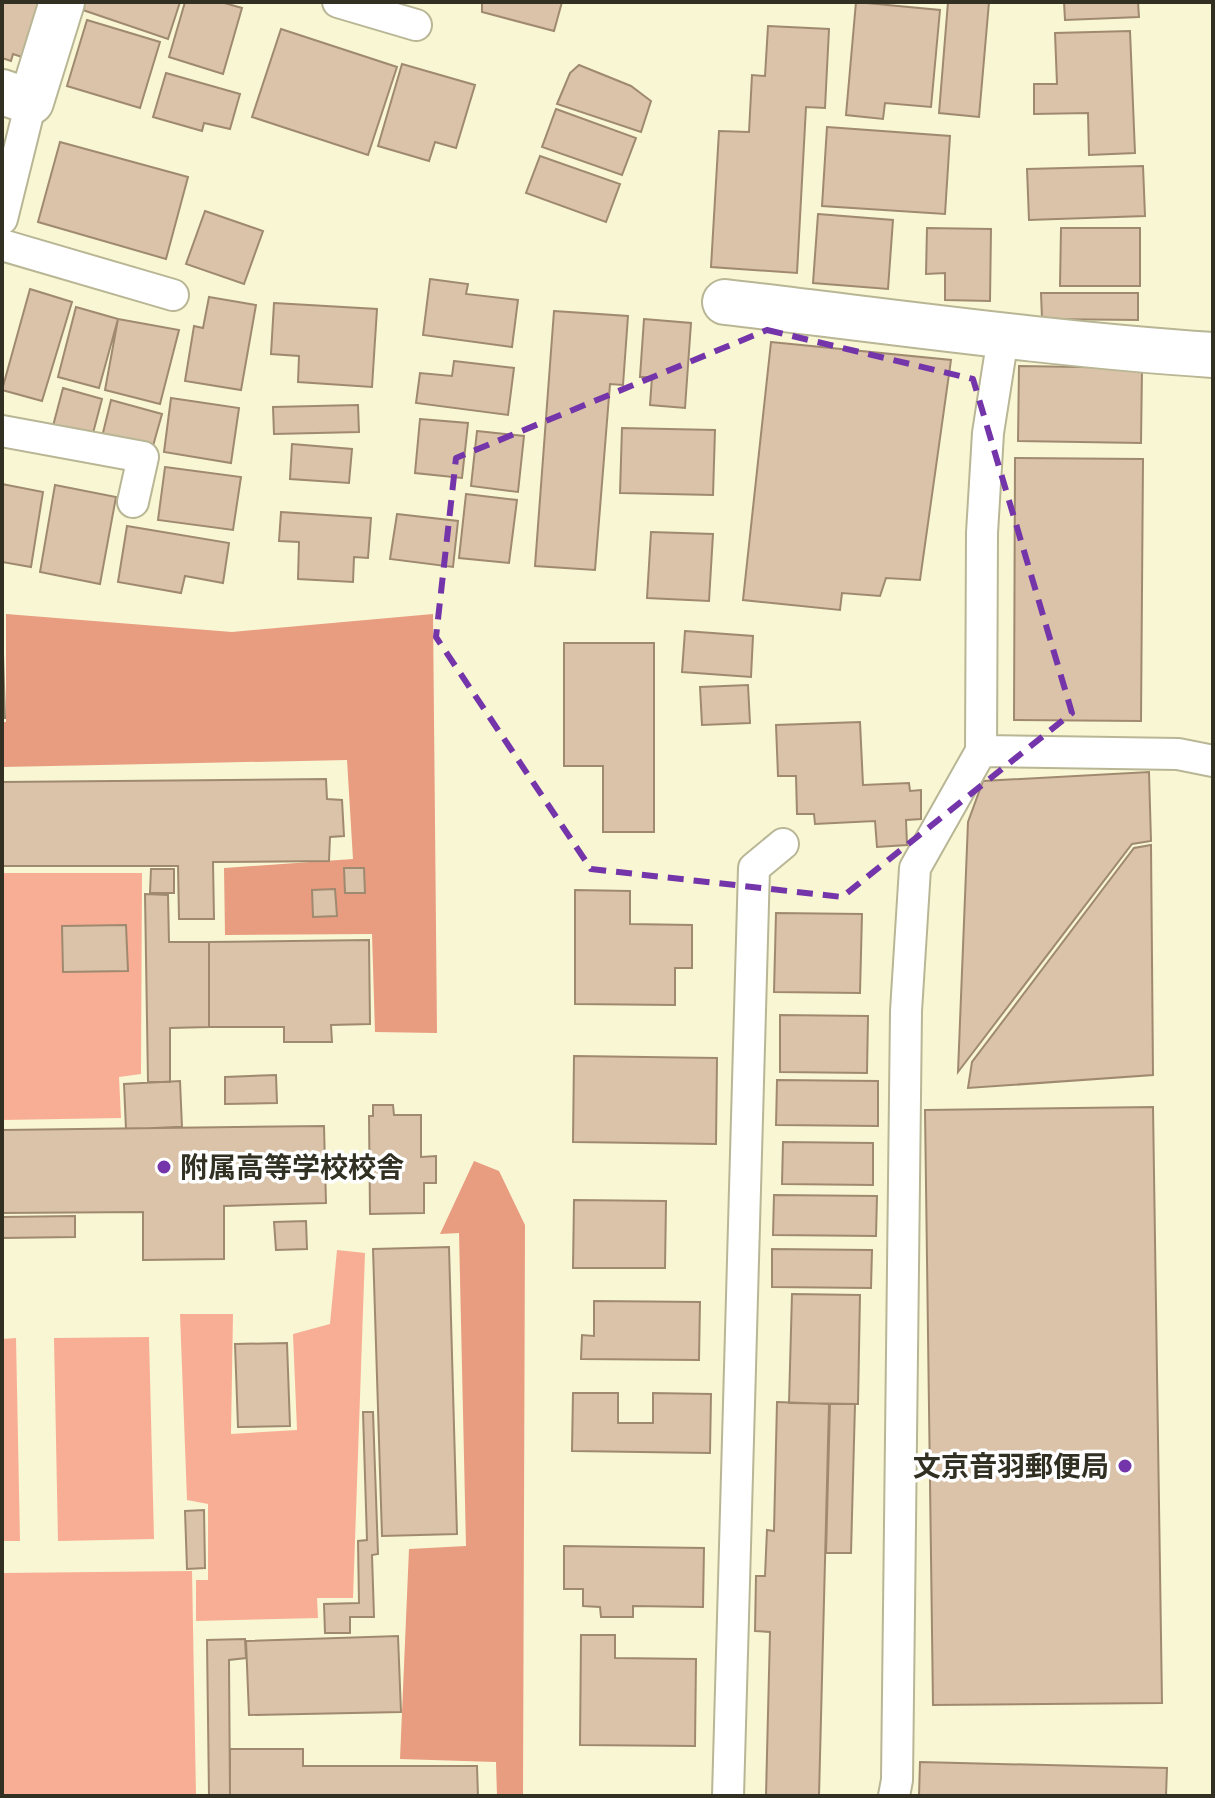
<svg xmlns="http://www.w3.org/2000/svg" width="1215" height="1798" font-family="Roboto,'Noto Sans JP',sans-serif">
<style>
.green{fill:#f8ae94}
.forest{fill:#e89c80}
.building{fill:#dac3a8;stroke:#9f8a70;stroke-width:2}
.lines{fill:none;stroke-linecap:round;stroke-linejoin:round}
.service-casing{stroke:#b8b695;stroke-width:34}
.minor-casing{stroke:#b8b695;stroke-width:48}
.service{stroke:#fff;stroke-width:30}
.minor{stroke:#fff;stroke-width:44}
.marked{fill:none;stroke:#7535aa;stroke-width:6;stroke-dasharray:16 10;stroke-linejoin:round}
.poi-dot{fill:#7535aa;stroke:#fff;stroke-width:3}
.labels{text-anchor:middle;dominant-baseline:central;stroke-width:7;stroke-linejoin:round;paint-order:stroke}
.poi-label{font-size:28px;font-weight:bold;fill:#313023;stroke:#fff;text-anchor:start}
</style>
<rect width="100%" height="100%" fill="#f8f6d3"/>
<path class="green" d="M 2,873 L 142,873 L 141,1074 L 119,1077 L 121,1118 L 2,1120 Z
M 337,1250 L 365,1253 L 353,1598 L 317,1598 L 318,1618 L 196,1621 L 196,1580 L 208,1580 L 208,1504 L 187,1500 L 180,1314 L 233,1314 L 231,1434 L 297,1430 L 293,1334 L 330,1324 Z
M 149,1337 L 154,1539 L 58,1541 L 54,1338 Z
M 16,1338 L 20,1541 L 2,1541 L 2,1339 Z
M 192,1571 L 196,1796 L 2,1796 L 2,1573 Z"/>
<path class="forest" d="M 6,614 L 232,632 L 433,614 L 437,1033 L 375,1032 L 372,934 L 225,935 L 224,868 L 353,859 L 347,760 L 2,767 L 2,722 L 6,722 Z
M 474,1161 L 499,1171 L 525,1225 L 523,1796 L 497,1796 L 496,1762 L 400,1759 L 409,1549 L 466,1546 L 459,1233 L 440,1234 Z"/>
<path class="building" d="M 2,2 L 41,2 L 28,59 L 13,54 L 11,61 L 2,58 Z
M 75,2 L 180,2 L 168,39 L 74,7 Z
M 185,2 L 221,2 L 242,8 L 223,74 L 169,57 Z
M 482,2 L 562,2 L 554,31 L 482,12 Z
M 856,2 L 940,10 L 931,107 L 885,103 L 883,119 L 846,115 Z
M 948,2 L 989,2 L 979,117 L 939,113 Z
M 1064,2 L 1138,2 L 1139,17 L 1065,20 Z
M 87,20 L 160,42 L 140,108 L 67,86 Z
M 768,26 L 829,29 L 825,108 L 806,107 L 797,273 L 711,267 L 719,131 L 749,132 L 752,75 L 765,76 Z
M 281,29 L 397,67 L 368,155 L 252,117 Z
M 1130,31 L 1135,153 L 1089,155 L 1088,113 L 1034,114 L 1034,84 L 1057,84 L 1055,33 Z
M 402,64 L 475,85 L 456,148 L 435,142 L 429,161 L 378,146 Z
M 579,65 L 631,86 L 651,101 L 641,132 L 557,104 L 570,73 Z
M 166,73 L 240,94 L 230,129 L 204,123 L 202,131 L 153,117 Z
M 556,109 L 636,138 L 622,175 L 542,147 Z
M 827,127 L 950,136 L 945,214 L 822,206 Z
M 60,142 L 188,177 L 166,259 L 38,222 Z
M 540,156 L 620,184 L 606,222 L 526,193 Z
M 1143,166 L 1145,216 L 1029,220 L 1027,169 Z
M 205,211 L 263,231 L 244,284 L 186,264 Z
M 818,214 L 893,220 L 888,289 L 813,283 Z
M 927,228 L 991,229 L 990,301 L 945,300 L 945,273 L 926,274 Z
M 1061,228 L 1140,228 L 1140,286 L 1060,286 Z
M 430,279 L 468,284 L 466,294 L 518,300 L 512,347 L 423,335 Z
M 30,289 L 72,302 L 42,401 L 2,390 Z
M 1041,293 L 1138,293 L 1138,320 L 1042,319 Z
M 209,297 L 256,305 L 241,390 L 185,381 L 194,326 L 203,328 Z
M 274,303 L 377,309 L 372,387 L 298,382 L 299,356 L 271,354 Z
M 76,307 L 118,319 L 99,388 L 58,377 Z
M 554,311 L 628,316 L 623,385 L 610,384 L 595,570 L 535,566 Z
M 118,319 L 179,330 L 160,404 L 105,390 Z
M 644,319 L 691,323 L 685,408 L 650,405 L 652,377 L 640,377 Z
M 771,342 L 951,360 L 920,580 L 886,578 L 880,596 L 842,593 L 840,610 L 743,600 Z
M 454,361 L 514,368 L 508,415 L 416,403 L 420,373 L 452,376 Z
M 1019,366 L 1142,368 L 1141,443 L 1018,441 Z
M 63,388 L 102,399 L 92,437 L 53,426 Z
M 171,398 L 239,408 L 231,463 L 164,452 Z
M 111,400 L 162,414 L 151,453 L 101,441 Z
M 358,405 L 359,432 L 274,434 L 273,407 Z
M 420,419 L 468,423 L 462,478 L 415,473 Z
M 622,428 L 715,430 L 713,495 L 620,493 Z
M 477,431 L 524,436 L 518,492 L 471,486 Z
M 292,444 L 352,449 L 349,483 L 290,479 Z
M 1015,458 L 1143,459 L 1141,721 L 1014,720 Z
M 165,467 L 241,477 L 233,530 L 158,520 Z
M 2,484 L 43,492 L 31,567 L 2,562 Z
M 55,485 L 116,497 L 100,584 L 40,572 Z
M 466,494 L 517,500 L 509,563 L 459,558 Z
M 281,512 L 371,518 L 368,558 L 354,557 L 353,582 L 298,579 L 299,542 L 279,541 Z
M 397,514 L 458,521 L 453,567 L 390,559 Z
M 127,526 L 229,543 L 223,583 L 185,576 L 181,593 L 118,582 Z
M 651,532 L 713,534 L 709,601 L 647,598 Z
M 2,621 L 5,718 L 2,718 Z
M 685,631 L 753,636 L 751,677 L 682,672 Z
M 564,643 L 654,643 L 654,832 L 603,832 L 603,766 L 564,766 Z
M 748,685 L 750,723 L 702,725 L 700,687 Z
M 860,722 L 863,785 L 909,783 L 910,791 L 921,790 L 921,819 L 906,820 L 907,845 L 877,847 L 875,821 L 815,824 L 814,814 L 797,814 L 796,776 L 778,776 L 776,725 Z
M 1149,772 L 1151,841 L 1132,844 L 958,1072 L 968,822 L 983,781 Z
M 326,779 L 327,799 L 342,800 L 344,836 L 330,837 L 329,861 L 213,862 L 214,919 L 179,919 L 178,866 L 2,866 L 2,782 Z
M 1151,845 L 1153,1075 L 968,1088 L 972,1062 L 1134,848 Z
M 344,868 L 364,868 L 365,893 L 345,893 Z
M 151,869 L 174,869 L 174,893 L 150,893 Z
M 335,889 L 337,916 L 313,917 L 312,890 Z
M 575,890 L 630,891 L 630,924 L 692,925 L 692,968 L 675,968 L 675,1005 L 575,1004 Z
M 145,894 L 168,895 L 169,942 L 209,942 L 209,1027 L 170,1028 L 170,1082 L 148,1082 Z
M 776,913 L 862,914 L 860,993 L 774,992 Z
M 126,925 L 128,971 L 63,972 L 62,926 Z
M 369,940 L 370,1024 L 331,1025 L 332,1042 L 284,1042 L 284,1027 L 209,1027 L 209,942 Z
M 780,1015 L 868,1016 L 867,1073 L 780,1072 Z
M 574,1056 L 717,1058 L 716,1144 L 573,1142 Z
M 276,1075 L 277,1103 L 225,1104 L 225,1077 Z
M 777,1080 L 878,1081 L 878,1126 L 776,1125 Z
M 180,1081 L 182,1127 L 126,1129 L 124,1084 Z
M 373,1105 L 393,1105 L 394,1115 L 421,1115 L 421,1157 L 436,1156 L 436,1183 L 424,1183 L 424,1213 L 370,1214 L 369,1116 L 373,1116 Z
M 1153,1107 L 1162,1703 L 933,1705 L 925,1110 Z
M 324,1126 L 326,1203 L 224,1206 L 224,1259 L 143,1260 L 143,1212 L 2,1213 L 2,1130 Z
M 783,1142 L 873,1143 L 873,1185 L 782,1184 Z
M 774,1195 L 877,1196 L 876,1236 L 773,1235 Z
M 574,1200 L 666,1201 L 665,1268 L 573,1268 Z
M 75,1216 L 75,1237 L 2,1238 L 2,1217 Z
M 306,1221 L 307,1249 L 276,1250 L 274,1222 Z
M 449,1247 L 457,1534 L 382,1536 L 373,1249 Z
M 772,1249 L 872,1250 L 871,1288 L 772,1287 Z
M 792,1294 L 860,1295 L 858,1404 L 789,1403 Z
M 594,1301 L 700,1302 L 699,1360 L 581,1359 L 582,1335 L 594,1336 Z
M 287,1343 L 290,1426 L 238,1427 L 235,1344 Z
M 573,1393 L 618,1393 L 618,1423 L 653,1423 L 653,1393 L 711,1394 L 710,1453 L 572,1451 Z
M 777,1402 L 829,1404 L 819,1796 L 766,1796 L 770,1632 L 755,1631 L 756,1576 L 765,1576 L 767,1530 L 774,1531 Z
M 830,1404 L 855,1404 L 851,1553 L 826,1553 Z
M 363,1412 L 373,1412 L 378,1554 L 372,1555 L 374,1617 L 350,1617 L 350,1633 L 325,1633 L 324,1604 L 359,1603 L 358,1541 L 367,1540 Z
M 204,1510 L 205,1568 L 187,1569 L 185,1511 Z
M 564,1546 L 704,1548 L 703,1607 L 633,1606 L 633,1617 L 601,1617 L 600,1607 L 583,1606 L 583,1589 L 564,1589 Z
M 581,1635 L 615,1635 L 615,1658 L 696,1659 L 695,1746 L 580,1745 Z
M 398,1636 L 401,1712 L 249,1715 L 246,1641 Z
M 245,1639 L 246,1658 L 229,1660 L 230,1796 L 209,1796 L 207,1640 Z
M 230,1749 L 303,1749 L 303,1766 L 477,1766 L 478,1796 L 230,1796 Z
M 920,1762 L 1167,1768 L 1166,1796 L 919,1796 Z"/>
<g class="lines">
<defs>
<path id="service" d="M 338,2 L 416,25
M 2,219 L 31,102
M 2,245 L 173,295
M 2,431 L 143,457 L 133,502
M 981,751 L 1178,754 L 1213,761
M 728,1796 L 754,868 L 783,844
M 894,1796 L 897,1780 L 906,1011 L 915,868 L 981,751 L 982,533 L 988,433 L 1003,337"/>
<path id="minor" d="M 2,92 L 31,102 L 62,2
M 725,302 C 888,321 1050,344 1213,355"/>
</defs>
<use href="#service" class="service-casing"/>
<use href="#minor" class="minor-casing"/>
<use href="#service" class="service"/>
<use href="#minor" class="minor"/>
</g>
<path class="marked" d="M 767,330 L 973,379 L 1072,713 L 842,897 L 591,869 L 436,637 L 456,458 Z"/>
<g class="poi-dot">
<circle cx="164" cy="1167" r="8"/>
<circle cx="1125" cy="1466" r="8"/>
</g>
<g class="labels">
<g class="poi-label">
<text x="180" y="1167">附属高等学校校舎</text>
<text x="1109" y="1466" text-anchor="end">文京音羽郵便局</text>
</g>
</g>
<rect width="1215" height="1798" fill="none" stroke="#313023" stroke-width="8"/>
</svg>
